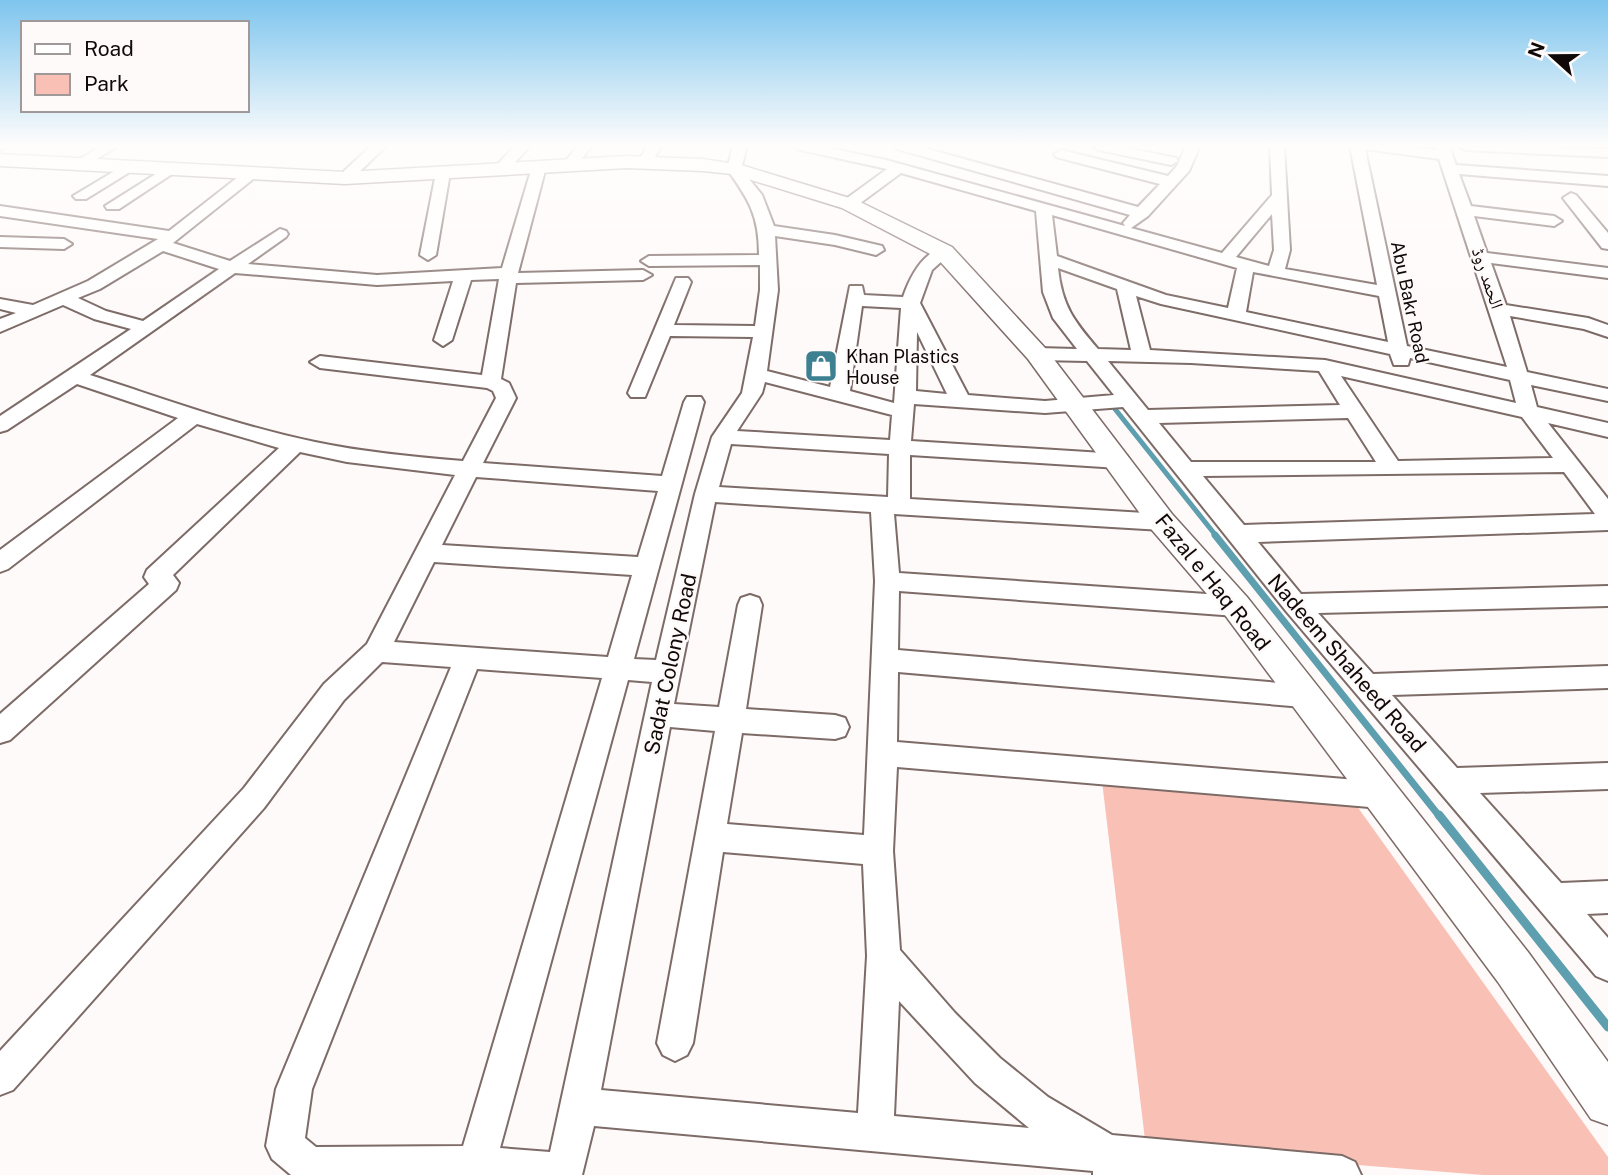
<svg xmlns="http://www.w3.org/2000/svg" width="1608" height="1175" font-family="'Public Sans','Noto Naskh Arabic',sans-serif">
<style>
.green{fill:#f9c0b6}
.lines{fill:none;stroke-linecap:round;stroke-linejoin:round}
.stream-far2{stroke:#5e9faf;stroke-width:5}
.stream-far1{stroke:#5e9faf;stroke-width:7}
.stream{stroke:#5e9faf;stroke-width:9}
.minor-casing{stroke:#7d6b67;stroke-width:4}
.major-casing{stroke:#7d6b67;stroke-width:3}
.minor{fill:#fff;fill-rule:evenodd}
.major{fill:#fff;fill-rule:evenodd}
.labels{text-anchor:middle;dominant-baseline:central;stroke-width:5;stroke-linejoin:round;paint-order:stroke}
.far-street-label{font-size:18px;fill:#100908;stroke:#fefaf9}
.far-poi-label{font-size:18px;fill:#100908;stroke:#fefaf9;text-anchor:start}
.street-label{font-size:21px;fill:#100908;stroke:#fefaf9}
</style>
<rect width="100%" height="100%" fill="#fefaf9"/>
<path class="green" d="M 1101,773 L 1354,802 L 1608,1157 L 1608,1175 L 1483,1175 L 1146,1148 Z"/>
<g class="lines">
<path class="stream-far2" d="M 1115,409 L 1217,537"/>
<path class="stream-far1" d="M 1215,535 L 1440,817"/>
<path class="stream" d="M 1439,815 L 1608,1027"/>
<defs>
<path id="minor" d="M 0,146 L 8,146 L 0,150 Z
M 101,146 L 118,146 L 82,168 L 72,168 L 70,165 Z
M 371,146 L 386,146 L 350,181 L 340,181 L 338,178 L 340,175 Z
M 515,146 L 530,146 L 506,172 L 496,172 L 494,169 L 496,166 Z
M 578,146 L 592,146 L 574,168 L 564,168 L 562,165 Z
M 647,146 L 661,146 L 651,164 L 646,165 L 639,161 Z
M 733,146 L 747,146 L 741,169 L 762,195 L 774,226 L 835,235 L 882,246 L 884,250 L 876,255 L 835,245 L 775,236 L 778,290 L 767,371 L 830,387 L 850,286 L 862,286 L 864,295 L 903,297 C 910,277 922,253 944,247 L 952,252 L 932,270 L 920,303 L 968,395 L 1045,401 L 1114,395 L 1087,361 L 1037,360 L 1027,354 L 1037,348 L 1077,349 L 1053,318 L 1043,292 L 1036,211 L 901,173 L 855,207 L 843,207 L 841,204 L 843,201 L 887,169 L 796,149 L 794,146 L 820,146 L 886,160 L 1125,226 L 1123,223 L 1130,215 L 897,149 L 895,146 L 917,146 L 1138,207 L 1160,184 L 1056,157 L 1054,154 L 1061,150 L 1168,176 L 1177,166 L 1186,146 L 1200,146 L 1189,171 L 1148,216 L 1131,228 L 1222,253 L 1272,195 L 1270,146 L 1284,146 L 1290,250 L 1285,269 L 1377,285 L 1350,146 L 1403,146 L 1436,150 L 1435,146 L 1449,146 L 1456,165 L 1608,176 L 1608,186 L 1459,174 L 1471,206 L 1554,216 L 1562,221 L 1554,226 L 1474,216 L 1487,253 L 1608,268 L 1608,278 L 1491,263 L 1506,305 L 1588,318 L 1608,325 L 1608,337 L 1584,329 L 1510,316 L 1527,372 L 1608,389 L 1608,401 L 1531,385 L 1537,407 L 1608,423 L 1608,437 L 1548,423 L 1608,499 L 1608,530 L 1258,542 L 1301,594 L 1608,586 L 1608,606 L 1318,613 L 1373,674 L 1608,666 L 1608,688 L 1392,695 L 1457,768 L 1608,763 L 1608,789 L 1480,793 L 1561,883 L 1608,881 L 1608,913 L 1587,914 L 1608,938 L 1608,981 L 1596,976 L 1286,611 L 1123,407 L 1045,413 L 914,404 L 911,441 L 1119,454 L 1127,456 L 1130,461 L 1127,466 L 1119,468 L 910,455 L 910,499 L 1162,514 L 1170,516 L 1173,522 L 1170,528 L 1162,530 L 894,514 L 899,573 L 1236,596 L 1245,599 L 1248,606 L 1245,613 L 1236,616 L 899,591 L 898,650 L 1303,685 L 1313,688 L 1317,696 L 1313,704 L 1303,707 L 898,672 L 897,742 L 1381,782 L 1391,785 L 1396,795 L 1391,805 L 1381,808 L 897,767 L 893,851 L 900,950 L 955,1013 L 1000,1058 L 1048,1097 L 1112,1135 L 1342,1156 L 1355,1162 L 1361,1175 L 1093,1175 L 1093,1171 L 594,1126 L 582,1175 L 291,1175 L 272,1159 L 266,1146 L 276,1089 L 451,667 L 382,662 L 344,700 L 264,808 L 13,1090 L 0,1095 L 0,1051 L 244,788 L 324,684 L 367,644 L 455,475 L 347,462 L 300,452 L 173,575 L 179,583 L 176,590 L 10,740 L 0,743 L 0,714 L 149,584 L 144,577 L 147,570 L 279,448 L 197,424 L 8,569 L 0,572 L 0,550 L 178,418 L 77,384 L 7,430 L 0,432 L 0,416 L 131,329 L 94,319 L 63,305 L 0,332 L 0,319 L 16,313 L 0,309 L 0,299 L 33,305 L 88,281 L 158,239 L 0,216 L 0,206 L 169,231 L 247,170 L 252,169 L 259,173 L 257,176 L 173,243 L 230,261 L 280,229 L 286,231 L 288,234 L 286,237 L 248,264 L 377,275 L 502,268 L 532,167 L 534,164 L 544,164 L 546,167 L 518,273 L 643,270 L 652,275 L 643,280 L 516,283 L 501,379 L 509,383 L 516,398 L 483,463 L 662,476 L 684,402 L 687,397 L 701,397 L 704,402 L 634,659 L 656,660 L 695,494 L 712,437 L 742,393 L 753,337 L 670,336 L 645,397 L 631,397 L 628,393 L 676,278 L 688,278 L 691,282 L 674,325 L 755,326 L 760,290 L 760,265 L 649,266 L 641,261 L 649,256 L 759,255 C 759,215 749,200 727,169 ZM 1365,149 L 1439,159 L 1507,367 L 1407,346 ZM 1272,214 L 1274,250 L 1269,266 L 1236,257 ZM 1052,215 L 1237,268 L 1228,308 L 1166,295 L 1057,256 ZM 163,251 L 219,269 L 143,321 L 106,311 L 78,298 L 100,289 ZM 1058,268 L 1117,289 L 1131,350 L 1098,349 C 1074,321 1062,306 1058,268 ZM 1253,272 L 1379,296 L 1388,342 L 1246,312 ZM 235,273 L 377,285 L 453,281 L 434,340 L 443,346 L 452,340 L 471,280 L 499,279 L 482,375 L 320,356 L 310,362 L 320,368 L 487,388 L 493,391 L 496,398 L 463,461 C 413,457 363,452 315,442 C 238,426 165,399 90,375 ZM 1136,296 L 1161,304 L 1390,354 L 1394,365 L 1408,365 L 1410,358 L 1510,380 L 1516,403 L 1325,360 L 1150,350 ZM 862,306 L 901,308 L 894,403 L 850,391 ZM 917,332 L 947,394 L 916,391 ZM 1108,361 L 1191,363 L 1319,371 L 1340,405 L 1148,410 ZM 1341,376 L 1522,417 L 1553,458 L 1398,461 ZM 765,382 L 892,415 L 890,440 L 737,431 L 762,393 ZM 1348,418 L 1376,462 L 1191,462 L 1159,423 ZM 731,444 L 889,454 L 888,497 L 719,487 ZM 1564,472 L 1595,514 L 1244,525 L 1203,476 ZM 476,477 L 658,491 L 638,557 L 442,545 ZM 715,502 L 871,512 L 875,581 L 864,835 L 727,824 L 742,733 L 835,739 L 845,736 L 849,727 L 845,718 L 835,715 L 746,709 L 762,605 L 759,598 L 750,595 L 741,598 L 738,605 L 719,707 L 674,704 ZM 434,562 L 632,575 L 608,657 L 394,642 ZM 477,669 L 602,678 L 463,1146 L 316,1147 L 305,1138 L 312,1089 ZM 628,680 L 652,682 L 550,1152 L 500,1148 ZM 670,727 L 715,731 L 657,1043 L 663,1055 L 675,1061 L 687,1055 L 693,1043 L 723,852 L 863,864 L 867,956 L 858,1113 L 601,1090 ZM 899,1001 L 975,1083 L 1029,1128 L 894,1116 Z
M 1092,146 L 1118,146 L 1176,158 L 1178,161 L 1171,165 L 1099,150 Z
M 1458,146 L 1608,149 L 1608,157 L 1465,150 Z
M 128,163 L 133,164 L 135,167 L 133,170 L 86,199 L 76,199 L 73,196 Z
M 170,165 L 177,169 L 175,172 L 119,209 L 107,209 L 105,206 Z
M 443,169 L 450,173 L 436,255 L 428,260 L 420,255 L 436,173 Z
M 1571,193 L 1576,195 L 1608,233 L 1608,249 L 1602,248 L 1563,198 Z
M 0,237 L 64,239 L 72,244 L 64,249 L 0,247 Z"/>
<path id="major" d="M 0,154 L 345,172 L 627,156 L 703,159 L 741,165 L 856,200 L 952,247 L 1046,349 L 1172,514 L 1247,597 L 1528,952 L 1608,1062 L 1608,1125 L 1591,1119 L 1498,982 L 1225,615 L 1152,530 L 1028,359 L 936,257 L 842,208 L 732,174 L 703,171 L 627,168 L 345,184 L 0,166 Z"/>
</defs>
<use href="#minor" class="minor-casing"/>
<use href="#major" class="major-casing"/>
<use href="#minor" class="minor"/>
<use href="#major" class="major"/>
</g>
<linearGradient id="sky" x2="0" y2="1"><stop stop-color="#7ec5ee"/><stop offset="0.47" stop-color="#fffdfc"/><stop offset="1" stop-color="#fffdfc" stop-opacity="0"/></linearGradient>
<rect width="1608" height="310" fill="url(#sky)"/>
<defs>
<symbol id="shop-square" viewBox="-11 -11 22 22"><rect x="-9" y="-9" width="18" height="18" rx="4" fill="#3d8091" stroke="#fefaf9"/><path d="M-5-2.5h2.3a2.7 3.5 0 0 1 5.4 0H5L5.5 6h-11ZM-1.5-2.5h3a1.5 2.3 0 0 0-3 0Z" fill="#fff"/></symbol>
</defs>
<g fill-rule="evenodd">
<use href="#shop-square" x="802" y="347" width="38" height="38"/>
</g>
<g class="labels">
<g class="far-street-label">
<text transform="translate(1488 278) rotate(71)">الحمد روڈ</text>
<text transform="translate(1410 302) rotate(78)">Abu Bakr Road</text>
</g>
<g class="far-poi-label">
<text x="846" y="356">Khan Plastics<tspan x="846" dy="21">House</tspan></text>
</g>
<g class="street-label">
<text transform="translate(1213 582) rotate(51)">Fazal e Haq Road</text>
<text transform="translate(1347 663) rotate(49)">Nadeem Shaheed Road</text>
<text transform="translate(670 664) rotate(-78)">Sadat Colony Road</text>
</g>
</g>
<rect x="21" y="21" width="228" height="91" fill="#fefaf9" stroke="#9f9a99" stroke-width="2"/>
<rect x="35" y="44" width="35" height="10" fill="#ffffff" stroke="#9f9a99" stroke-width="2"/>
<text x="84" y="56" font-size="21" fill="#100908">Road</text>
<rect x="35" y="74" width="35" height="21" fill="#f9c0b6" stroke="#9f9a99" stroke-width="2"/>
<text x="84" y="91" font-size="21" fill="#100908">Park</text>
<g transform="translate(1552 56) rotate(291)" stroke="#fefaf9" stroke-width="5" paint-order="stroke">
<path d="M0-5L12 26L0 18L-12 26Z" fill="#100908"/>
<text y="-10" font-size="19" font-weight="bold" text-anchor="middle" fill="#100908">N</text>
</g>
</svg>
